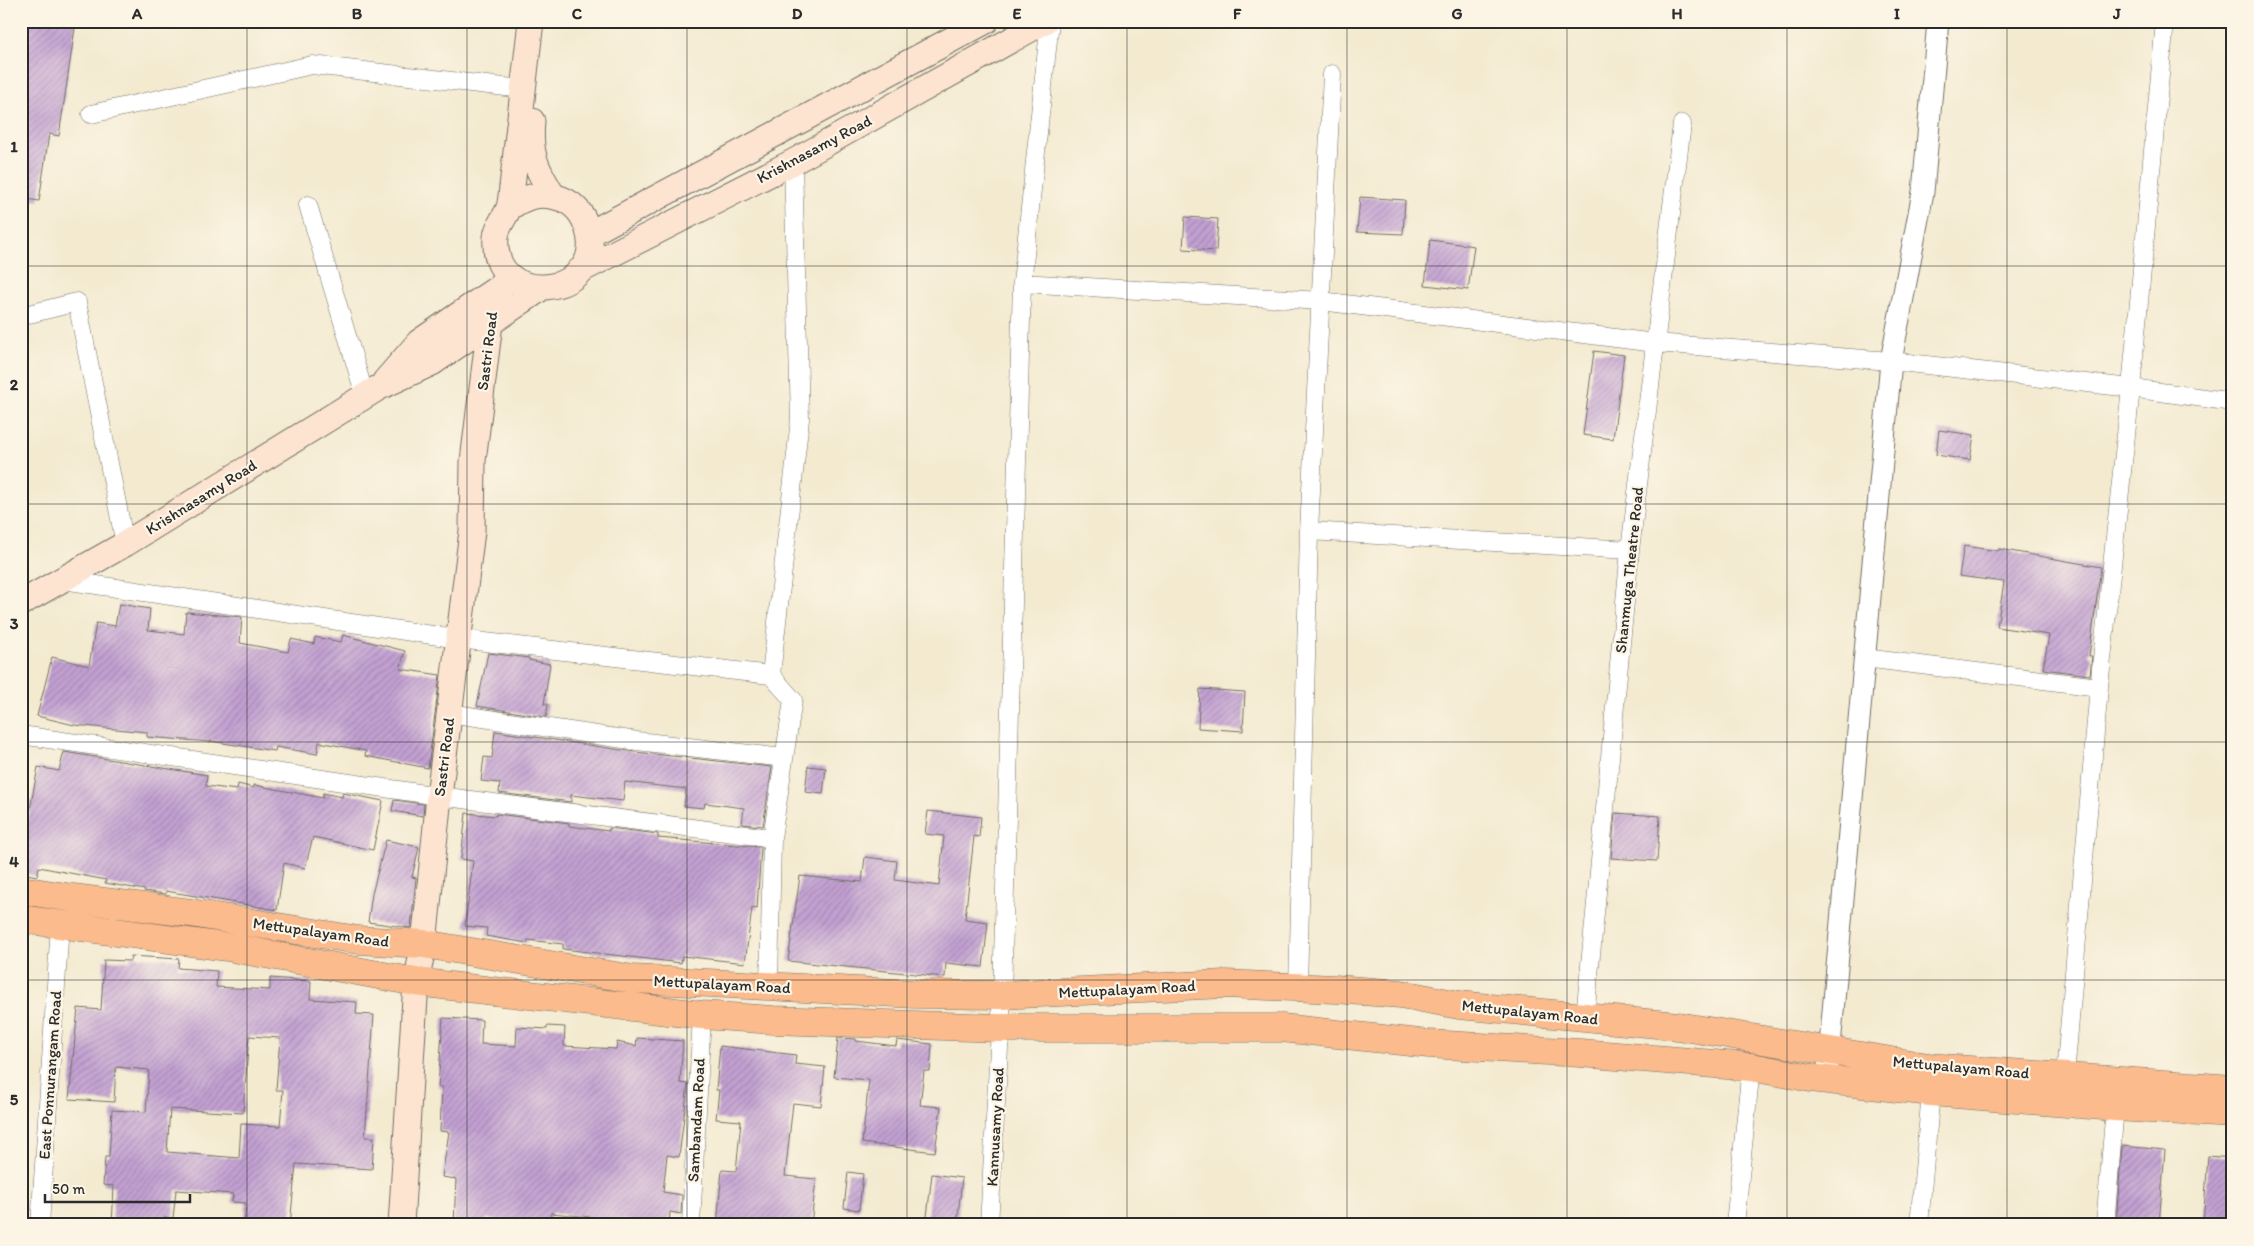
<svg xmlns="http://www.w3.org/2000/svg" width="2254" height="1246" font-family="Itim,sans-serif">
<style>
.building{fill:url(#building-hatch);fill-rule:evenodd}
.lines{fill:none;stroke-linecap:round;stroke-linejoin:round}
.minor-casing{stroke:#716e65;stroke-width:19}
.tertiary-casing{stroke:#716e65;stroke-width:23}
.secondary-casing{stroke:#716e65;stroke-width:27}
.trunk-casing{stroke:#716e65;stroke-width:29}
.minor{stroke:#fff;stroke-width:18}
.tertiary{stroke:#fff;stroke-width:21}
.secondary{stroke:#fde4d1;stroke-width:25}
.trunk{stroke:#fbbb8c;stroke-width:28}
.grid{fill:none;stroke:#2b2b2b;stroke-width:1;stroke-opacity:0.55}
.labels{text-anchor:middle;dominant-baseline:central;stroke-width:4.5;stroke-linejoin:round;paint-order:stroke}
.street-label{font-size:16px;fill:#2b2b2b;stroke:#fcf5e5}
.neatline{fill:none;stroke:#2b2b2b;stroke-width:2}
.grid-label{font-size:16px;text-anchor:middle;font-weight:bold;fill:#2b2b2b}
</style>
<defs>
<pattern id="building-hatch" width="6" height="6" patternUnits="userSpaceOnUse" patternTransform="scale(1.25)"><rect width="6" height="6" fill="#c3a1d3"/><path d="M-1 1l2-2M0 6l6-6M5 7l2-2" fill="none" stroke="#9f83ab"/></pattern>
</defs>
<rect width="100%" height="100%" fill="#fcf5e5"/>
<filter id="ink" filterUnits="userSpaceOnUse"><feTurbulence type="fractalNoise" baseFrequency=".02" numOctaves="2"/><feDisplacementMap in="SourceGraphic" scale="10" xChannelSelector="R" yChannelSelector="G"/><feConvolveMatrix kernelMatrix="1 2 1 2 8 2 1 2 1" color-interpolation-filters="sRGB"/></filter>
<filter id="wash" filterUnits="userSpaceOnUse"><feTurbulence type="fractalNoise" baseFrequency=".0096" numOctaves="4" result="noise"/><feDisplacementMap in="SourceGraphic" scale="20" xChannelSelector="R" yChannelSelector="G"/><feGaussianBlur stdDeviation="1.12" result="paint"/><feColorMatrix in="noise" values="0 0 0 0 0 0 0 0 0 0 0 0 0 0 0 0 0 1.4 0 .05"/><feComposite in="paint" operator="in"/></filter>
<g filter="url(#wash)">
<rect width="100%" height="100%" fill="#f3ead0"/>
<g id="blocks">
<path class="building" d="M 21,21 L 76,21 L 59,136 L 49,134 L 39,201 L 21,198 Z
M 1360,197 L 1405,200 L 1403,234 L 1357,232 Z
M 1185,217 L 1218,219 L 1216,251 L 1183,249 Z
M 1430,240 L 1474,246 L 1468,290 L 1425,285 Z
M 1594,351 L 1624,355 L 1613,439 L 1583,435 Z
M 1939,430 L 1974,435 L 1970,460 L 1936,455 Z
M 1964,546 L 1998,551 L 1999,549 L 2101,567 L 2089,656 L 2092,656 L 2090,675 L 2043,669 L 2049,635 L 1997,627 L 2004,582 L 1959,576 Z
M 119,604 L 150,609 L 148,630 L 184,634 L 186,612 L 242,617 L 240,643 L 288,652 L 291,639 L 314,644 L 315,637 L 341,642 L 343,635 L 405,651 L 400,669 L 440,675 L 428,768 L 365,756 L 366,751 L 319,742 L 317,754 L 276,747 L 275,751 L 210,741 L 210,742 L 147,737 L 147,732 L 74,725 L 37,716 L 52,657 L 89,666 L 96,623 L 115,626 Z
M 488,653 L 529,658 L 529,660 L 550,664 L 544,704 L 548,704 L 546,717 L 477,706 Z
M 1200,689 L 1245,692 L 1243,731 L 1198,728 Z
M 495,731 L 635,752 L 772,767 L 763,826 L 742,824 L 744,808 L 705,803 L 704,808 L 684,806 L 686,789 L 625,782 L 623,801 L 571,795 L 571,802 L 499,793 L 500,783 L 481,781 L 484,757 L 492,758 Z
M 64,752 L 207,775 L 206,786 L 237,790 L 238,784 L 254,788 L 254,785 L 323,798 L 323,793 L 342,797 L 343,793 L 383,801 L 373,850 L 313,837 L 305,868 L 284,863 L 277,910 L 166,891 L 166,894 L 144,891 L 145,890 L 105,883 L 106,880 L 39,867 L 37,876 L 21,873 L 21,819 L 28,820 L 38,767 L 59,771 Z
M 808,766 L 826,768 L 823,794 L 805,792 Z
M 394,800 L 424,804 L 423,816 L 392,811 Z
M 928,811 L 981,817 L 979,837 L 974,836 L 965,919 L 988,922 L 983,967 L 946,963 L 945,977 L 788,961 L 800,876 L 862,882 L 865,857 L 897,861 L 895,880 L 939,886 L 944,836 L 925,834 Z
M 466,813 L 496,816 L 496,814 L 569,823 L 569,826 L 609,831 L 609,828 L 658,834 L 658,838 L 761,847 L 757,909 L 752,908 L 745,963 L 682,956 L 681,963 L 563,949 L 563,944 L 528,940 L 527,943 L 486,936 L 487,928 L 465,926 L 473,861 L 461,859 Z
M 1615,813 L 1660,816 L 1657,861 L 1611,858 Z
M 386,840 L 419,847 L 412,877 L 416,878 L 411,928 L 368,922 L 372,894 Z
M 131,956 L 179,959 L 178,968 L 217,971 L 216,987 L 270,990 L 270,978 L 311,981 L 310,999 L 357,1002 L 356,1014 L 374,1015 L 365,1137 L 374,1137 L 372,1169 L 296,1164 L 290,1225 L 244,1225 L 246,1203 L 232,1202 L 233,1194 L 176,1190 L 173,1218 L 164,1218 L 163,1225 L 112,1225 L 114,1186 L 103,1185 L 105,1157 L 109,1157 L 112,1110 L 146,1112 L 149,1070 L 116,1067 L 114,1102 L 69,1099 L 78,1008 L 101,1010 L 104,960 L 130,961 ZM 249,1036 L 280,1038 L 276,1090 L 283,1090 L 280,1126 L 241,1124 L 239,1158 L 167,1152 L 170,1109 L 243,1113 Z
M 443,1018 L 482,1020 L 481,1044 L 516,1046 L 517,1027 L 547,1029 L 547,1026 L 565,1027 L 564,1046 L 616,1049 L 617,1042 L 636,1046 L 637,1038 L 683,1041 L 680,1083 L 688,1084 L 679,1157 L 667,1155 L 663,1192 L 682,1195 L 681,1214 L 670,1212 L 669,1225 L 551,1213 L 550,1223 L 486,1219 L 486,1225 L 454,1224 L 456,1179 L 442,1177 L 449,1132 L 440,1131 L 442,1087 L 438,1087 Z
M 838,1038 L 856,1039 L 856,1041 L 896,1046 L 897,1040 L 932,1044 L 930,1071 L 924,1071 L 920,1105 L 941,1107 L 935,1152 L 862,1143 L 869,1080 L 834,1077 Z
M 720,1046 L 796,1055 L 795,1064 L 825,1067 L 821,1106 L 793,1103 L 785,1176 L 816,1179 L 811,1225 L 717,1225 L 722,1170 L 736,1171 L 741,1121 L 716,1119 L 719,1090 L 716,1090 Z
M 2122,1146 L 2165,1150 L 2159,1225 L 2116,1225 Z
M 2208,1156 L 2233,1158 L 2233,1225 L 2203,1225 Z
M 848,1172 L 863,1174 L 859,1210 L 844,1208 Z
M 932,1174 L 962,1178 L 957,1225 L 926,1225 Z"/>
</g>
</g>
<g filter="url(#ink)">
<use href="#blocks" fill-opacity="0" stroke="#716e65" stroke-width="1"/>
<g class="lines">
<defs>
<path id="minor" d="M 91,114 L 312,65 L 523,89
M 308,205 L 365,396
M 1022,283 L 1321,301 L 1655,343 L 1891,361 L 2131,388 L 2233,402
M 21,316 L 77,302 L 125,544
M 1309,531 L 1630,550
M 63,580 L 459,639 L 771,675
M 1864,658 L 2099,687
M 449,713 L 637,741 L 784,758
M 21,735 L 439,796 L 772,838
M 769,986 L 772,838 L 793,700 L 771,675 L 800,419 L 793,162
M 1298,989 L 1309,531 L 1332,74
M 1585,1017 L 1630,550 L 1682,124
M 2065,1076 L 2099,687 L 2131,388 L 2165,21
M 40,1225 L 60,925
M 691,1225 L 702,1015
M 989,1225 L 1002,995 L 1022,283 L 1050,21
M 1735,1225 L 1751,1067
M 1919,1225 L 1931,1092
M 2105,1225 L 2115,1107"/>
<path id="tertiary" d="M 1827,1079 L 1891,361 L 1923,192 L 1938,21"/>
<path id="secondary" d="M 532,121 C 529,154 536,168 553,196
M 509,208 C 526,196 542,191 562,199 C 575,204 584,216 588,230 C 608,297 490,312 496,237 C 497,226 504,219 508,210 C 511,203 511,194 512,187 L 531,21
M 589,234 L 986,21
M 579,271 L 793,162 L 1045,21
M 385,381 L 419,342 L 502,285
M 21,603 L 125,544 L 378,388 L 432,363 L 540,289
M 401,1225 L 416,982 L 424,944 L 439,796 L 472,531 L 473,461 L 494,291"/>
<path id="trunk" d="M 21,890 L 73,898 L 191,913 L 358,940 L 424,944 L 633,979 L 915,994 L 1002,995 L 1225,984 L 1335,989 L 1401,994 L 1459,1005 L 1678,1026 L 1928,1067 L 2233,1089
M 21,919 L 233,948 L 416,982 L 702,1015 L 773,1020 L 1000,1028 L 1282,1028 L 1429,1044 L 1580,1053 L 1751,1067 L 1811,1078 L 1931,1092 L 2115,1107 L 2233,1114"/>
</defs>
<use href="#minor" class="minor-casing"/>
<use href="#tertiary" class="tertiary-casing"/>
<use href="#secondary" class="secondary-casing"/>
<use href="#trunk" class="trunk-casing"/>
<use href="#minor" class="minor"/>
<use href="#tertiary" class="tertiary"/>
<use href="#secondary" class="secondary"/>
<use href="#trunk" class="trunk"/>
</g>
</g>
<path class="grid" d="M 247,21 L 247,1225M 467,21 L 467,1225M 687,21 L 687,1225M 907,21 L 907,1225M 1127,21 L 1127,1225M 1347,21 L 1347,1225M 1567,21 L 1567,1225M 1787,21 L 1787,1225M 2007,21 L 2007,1225M 21,266 L 2233,266M 21,504 L 2233,504M 21,742 L 2233,742M 21,980 L 2233,980"/>
<g class="labels">
<g class="street-label">
<text transform="translate(814 149) rotate(-28)">Krishnasamy Road</text>
<text transform="translate(487 351) rotate(-83)">Sastri Road</text>
<text transform="translate(201 497) rotate(-32)">Krishnasamy Road</text>
<text transform="translate(1629 570) rotate(-84)">Shanmuga Theatre Road</text>
<text transform="translate(444 757) rotate(-83)">Sastri Road</text>
<text transform="translate(321 932) rotate(8)">Mettupalayam Road</text>
<text transform="translate(722 984) rotate(3)">Mettupalayam Road</text>
<text transform="translate(1127 989) rotate(-3)">Mettupalayam Road</text>
<text transform="translate(1530 1012) rotate(6)">Mettupalayam Road</text>
<text transform="translate(1961 1067) rotate(5)">Mettupalayam Road</text>
<text transform="translate(50 1075) rotate(-86)">East Ponnurangam Road</text>
<text transform="translate(696 1120) rotate(-87)">Sambandam Road</text>
<text transform="translate(995 1127) rotate(-87)">Kannusamy Road</text>
</g>
</g>
<rect width="2254" height="1246" fill="none" stroke="#fcf5e5" stroke-width="55"/>
<path d="M45 1194v8h145v-8" fill="none" stroke="#2b2b2b" stroke-width="2.5"/>
<text x="52" y="1194" font-size="15" fill="#2b2b2b" stroke="#fcf5e5" stroke-width="4" paint-order="stroke">50 m</text>
<rect x="28" y="28" width="2198" height="1190" class="neatline"/>
<g class="grid-label">
<text x="137" y="19">A</text>
<text x="357" y="19">B</text>
<text x="577" y="19">C</text>
<text x="797" y="19">D</text>
<text x="1017" y="19">E</text>
<text x="1237" y="19">F</text>
<text x="1457" y="19">G</text>
<text x="1677" y="19">H</text>
<text x="1897" y="19">I</text>
<text x="2117" y="19">J</text>
<text x="14" y="152">1</text>
<text x="14" y="390">2</text>
<text x="14" y="629">3</text>
<text x="14" y="867">4</text>
<text x="14" y="1105">5</text>
</g>
</svg>
